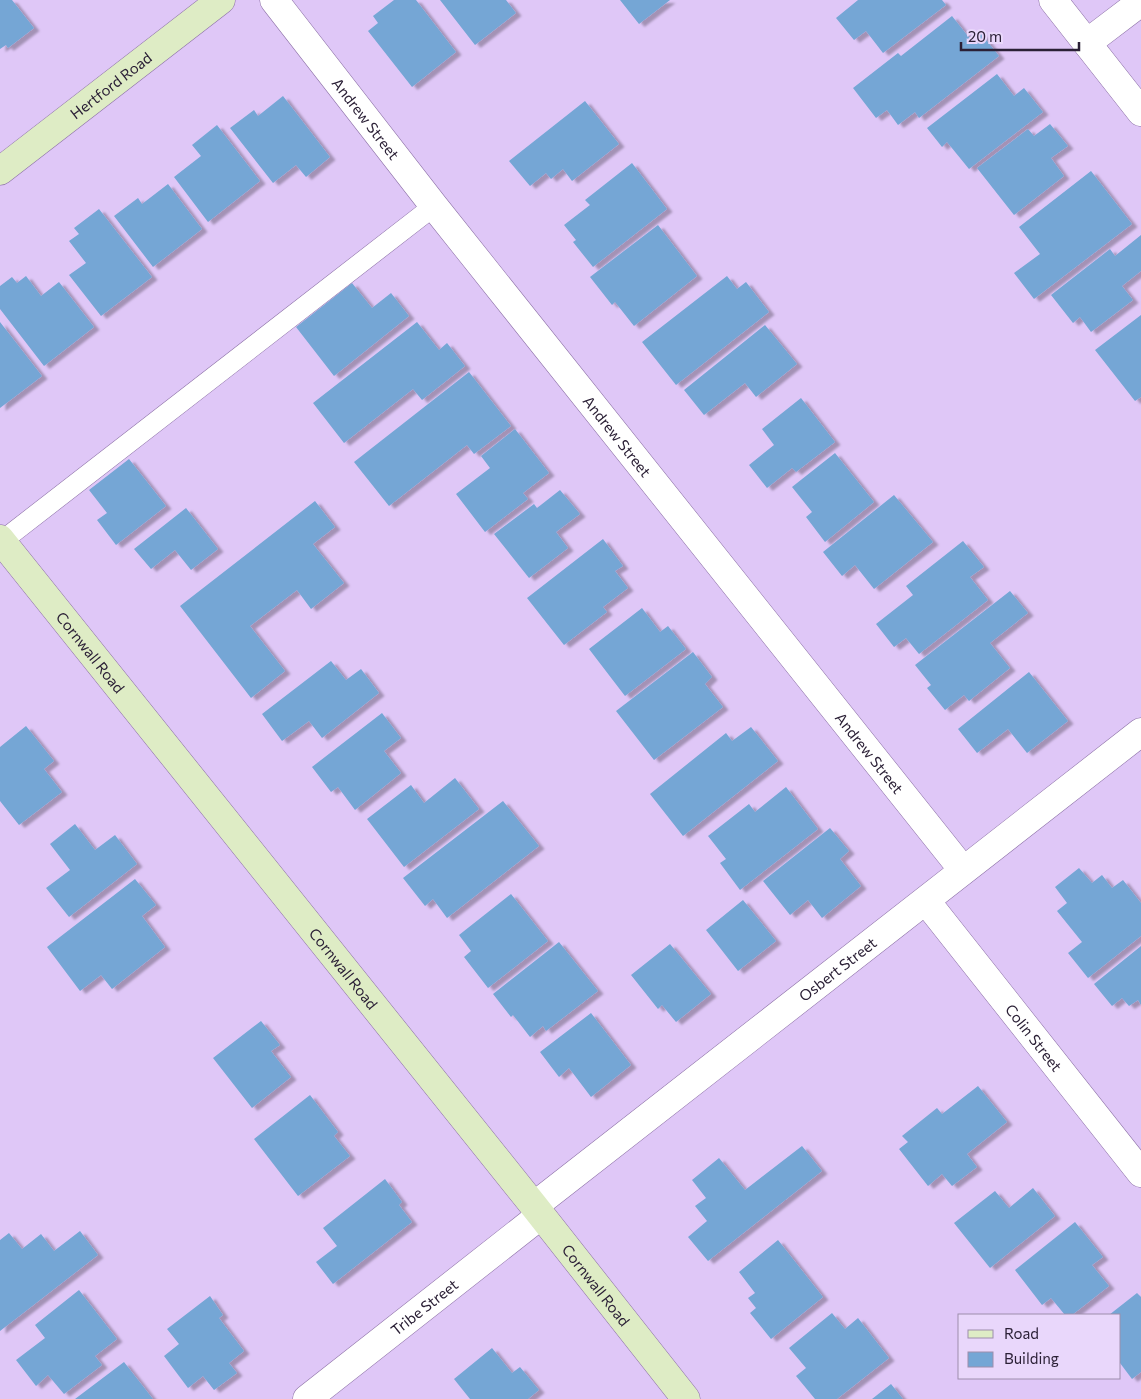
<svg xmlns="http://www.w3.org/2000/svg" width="1141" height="1399" font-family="Commissioner,sans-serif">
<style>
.building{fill:#74a6d5;filter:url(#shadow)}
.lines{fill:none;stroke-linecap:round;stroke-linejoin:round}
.lane-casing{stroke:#8c70a6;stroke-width:21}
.street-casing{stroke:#8c70a6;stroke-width:29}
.secondary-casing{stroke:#8c70a6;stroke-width:29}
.lane{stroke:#fff;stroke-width:20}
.street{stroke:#fff;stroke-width:28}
.secondary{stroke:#deecc5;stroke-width:28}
.labels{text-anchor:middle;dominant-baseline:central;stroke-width:4;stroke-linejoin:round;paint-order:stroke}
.street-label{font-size:15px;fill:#2b2036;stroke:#e9d7fb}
</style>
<defs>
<filter id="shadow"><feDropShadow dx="5.5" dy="3" stdDeviation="1" flood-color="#0004"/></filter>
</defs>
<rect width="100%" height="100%" fill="#dfc7f7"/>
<path class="building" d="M 0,0 L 12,0 L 34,28 L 8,48 L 6,45 L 0,49 Z
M 394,0 L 416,0 L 456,52 L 412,87 L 368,31 L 378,23 L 373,16 Z
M 440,0 L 506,0 L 516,13 L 475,45 Z
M 620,0 L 670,0 L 639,24 Z
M 858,0 L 942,0 L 946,5 L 883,53 L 866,31 L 854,40 L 836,18 Z
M 952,16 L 971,40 L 980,32 L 999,56 L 919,118 L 915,112 L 898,125 L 887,110 L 876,118 L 853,88 L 898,53 L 901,56 Z
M 997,74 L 1014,96 L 1024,88 L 1043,112 L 969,169 L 947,142 L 942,147 L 927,128 Z
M 283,96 L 330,157 L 306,177 L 296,165 L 273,183 L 230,128 L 254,110 L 258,116 Z
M 585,101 L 619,144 L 572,181 L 563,169 L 551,179 L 546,173 L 530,186 L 509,161 Z
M 1050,124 L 1068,146 L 1051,158 L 1064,176 L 1014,215 L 977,168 L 1028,129 L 1034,136 Z
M 217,125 L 260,181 L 208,222 L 174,177 L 201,156 L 192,145 Z
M 632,163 L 667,209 L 593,267 L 573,242 L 576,240 L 564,225 L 590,205 L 585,200 Z
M 1091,171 L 1132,224 L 1034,299 L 1014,273 L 1040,254 L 1019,227 Z
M 168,184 L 202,229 L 153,267 L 114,216 L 138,198 L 142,204 Z
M 99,209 L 152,277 L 101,316 L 69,275 L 86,263 L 69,241 L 79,234 L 74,228 Z
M 658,225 L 697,276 L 634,326 L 615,302 L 612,305 L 590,277 Z
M 1141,235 L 1141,271 L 1122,286 L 1133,300 L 1091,332 L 1080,317 L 1073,323 L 1051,295 L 1110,249 L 1115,256 Z
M 26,276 L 41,296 L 59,282 L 94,327 L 44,366 L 0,309 L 0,286 L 12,277 L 17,283 Z
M 727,276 L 737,289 L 746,282 L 769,312 L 676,385 L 642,342 Z
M 352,283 L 372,308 L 391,293 L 409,316 L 334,376 L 296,327 Z
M 1141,315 L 1141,397 L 1135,401 L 1095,350 Z
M 0,322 L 42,376 L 0,408 Z
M 417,322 L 439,350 L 447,343 L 465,366 L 422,400 L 413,389 L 344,443 L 313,403 Z
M 765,325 L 797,364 L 756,397 L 745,383 L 704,415 L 684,390 Z
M 469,372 L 511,426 L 474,454 L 467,445 L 389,506 L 354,462 Z
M 801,398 L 835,442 L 796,472 L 792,468 L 767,488 L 749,465 L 774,445 L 762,429 Z
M 515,429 L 549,473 L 523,493 L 528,499 L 485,532 L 456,494 L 490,468 L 481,456 Z
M 835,453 L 874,502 L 825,542 L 806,517 L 812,512 L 792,487 Z
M 129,459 L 166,506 L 116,545 L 97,520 L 107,513 L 89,490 Z
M 560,490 L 580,514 L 556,532 L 568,548 L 529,578 L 494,534 L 534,504 L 537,508 Z
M 894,495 L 933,542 L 874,589 L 855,565 L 842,576 L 823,552 Z
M 315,501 L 335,527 L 313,544 L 344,583 L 311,609 L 297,590 L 250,626 L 285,671 L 251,698 L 180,606 Z
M 186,508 L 218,549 L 191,570 L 175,550 L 151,569 L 134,549 Z
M 603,539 L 623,566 L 615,571 L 628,588 L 603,607 L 607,612 L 564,645 L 527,598 Z
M 963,541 L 984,567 L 970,577 L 988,600 L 919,654 L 906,638 L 894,647 L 876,624 L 913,595 L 906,586 Z
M 1010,591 L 1028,613 L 990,643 L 1010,668 L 969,701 L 964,695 L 945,710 L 927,688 L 931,685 L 915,665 Z
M 642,608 L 660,632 L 668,626 L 686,649 L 625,696 L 589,649 Z
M 693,652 L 712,677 L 705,684 L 723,707 L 654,760 L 616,711 Z
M 331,661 L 346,680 L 361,669 L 379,693 L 322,738 L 309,721 L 282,741 L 262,714 Z
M 1029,672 L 1068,721 L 1027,753 L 1008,729 L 977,753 L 958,729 Z
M 382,713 L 401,738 L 384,751 L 401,773 L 355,810 L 338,787 L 331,792 L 312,767 Z
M 26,726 L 54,761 L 44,769 L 62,792 L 19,825 L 0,801 L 0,747 Z
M 751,727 L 778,761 L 683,836 L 650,794 L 726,733 L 732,741 Z
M 455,778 L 479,809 L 404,867 L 367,819 L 411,785 L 424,803 Z
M 786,787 L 818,829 L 740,890 L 720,863 L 726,859 L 708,836 L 749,804 L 755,812 Z
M 503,801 L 539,846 L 447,918 L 433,899 L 425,906 L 403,878 Z
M 75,824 L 95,850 L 115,835 L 137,864 L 69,917 L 46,888 L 70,870 L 50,844 Z
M 830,828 L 849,851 L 840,859 L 861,886 L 822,918 L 808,900 L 790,915 L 763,881 Z
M 1079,868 L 1092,883 L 1102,875 L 1112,888 L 1123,880 L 1141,903 L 1141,936 L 1088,978 L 1068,953 L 1082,942 L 1057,911 L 1067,903 L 1055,887 Z
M 135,879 L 156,905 L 142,916 L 165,947 L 112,989 L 101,975 L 80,991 L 47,947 Z
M 511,894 L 548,941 L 488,988 L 464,957 L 471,951 L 459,935 Z
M 743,900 L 776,941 L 738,971 L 706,930 Z
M 559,942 L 598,991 L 546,1031 L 543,1026 L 530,1037 L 513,1015 L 511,1017 L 493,994 Z
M 670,944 L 711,994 L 676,1022 L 662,1005 L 658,1009 L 631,975 Z
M 1141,946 L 1141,1005 L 1138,1000 L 1129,1006 L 1122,998 L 1112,1006 L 1094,984 Z
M 591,1013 L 631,1065 L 591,1097 L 569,1068 L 559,1077 L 540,1052 Z
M 261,1021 L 280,1045 L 271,1051 L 291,1077 L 252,1108 L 213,1058 Z
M 978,1086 L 1007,1122 L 967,1154 L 977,1167 L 952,1186 L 942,1174 L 928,1186 L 899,1149 L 908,1142 L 902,1136 L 937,1108 L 942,1114 Z
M 310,1095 L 338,1132 L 334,1136 L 350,1156 L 298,1196 L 254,1139 Z
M 802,1146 L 822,1171 L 708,1261 L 688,1237 L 707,1221 L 695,1206 L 706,1198 L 692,1180 L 719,1158 L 745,1190 Z
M 385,1179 L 402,1202 L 399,1205 L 412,1222 L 333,1284 L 316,1262 L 337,1246 L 323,1228 Z
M 1033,1188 L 1055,1216 L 990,1268 L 954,1223 L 995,1191 L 1009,1208 Z
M 1075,1222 L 1103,1257 L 1092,1265 L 1109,1286 L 1072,1315 L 1065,1315 L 1051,1298 L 1042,1305 L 1015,1270 Z
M 80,1231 L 98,1255 L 0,1331 L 0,1240 L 9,1233 L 22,1249 L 41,1234 L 54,1251 Z
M 778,1240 L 823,1297 L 771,1339 L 750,1313 L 756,1308 L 748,1298 L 755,1293 L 739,1272 Z
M 79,1290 L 117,1339 L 95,1356 L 102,1365 L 64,1394 L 48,1375 L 36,1386 L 16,1360 L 45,1338 L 35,1325 Z
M 1137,1293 L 1141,1297 L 1141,1372 L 1132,1379 L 1120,1363 L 1120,1315 L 1109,1315 Z
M 210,1296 L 223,1315 L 219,1318 L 244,1351 L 229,1363 L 237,1373 L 214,1390 L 203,1376 L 188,1388 L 164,1356 L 179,1344 L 167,1329 Z
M 832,1313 L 845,1329 L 858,1318 L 889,1358 L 837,1399 L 815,1399 L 796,1376 L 806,1368 L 789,1348 Z
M 492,1348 L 512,1373 L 520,1367 L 539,1390 L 528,1399 L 470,1399 L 454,1379 Z
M 124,1362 L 153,1399 L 75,1399 Z
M 891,1384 L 903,1399 L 872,1399 Z"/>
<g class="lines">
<defs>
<path id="lane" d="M 2,541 L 434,206"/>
<g id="street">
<path id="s1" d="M 274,0 L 434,206 L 963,870"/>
<path d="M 1053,0 L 1141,112"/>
<path d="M 1087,43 L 1141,2"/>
<path id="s2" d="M 926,901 L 1141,1173"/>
<path id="s3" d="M 534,1206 L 1141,732"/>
<path id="s4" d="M 307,1399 L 541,1215"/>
</g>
<g id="secondary">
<path id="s5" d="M 0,171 L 221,0"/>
<path id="s6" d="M 0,539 L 534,1206 L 686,1399"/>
</g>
</defs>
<use href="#lane" class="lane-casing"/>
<use href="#street" class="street-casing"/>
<use href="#secondary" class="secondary-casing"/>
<use href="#lane" class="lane"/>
<use href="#street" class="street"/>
<use href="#secondary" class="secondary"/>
</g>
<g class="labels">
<g class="street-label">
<text stroke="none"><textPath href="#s5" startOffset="140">Hertford Road</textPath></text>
<text stroke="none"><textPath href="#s1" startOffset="150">Andrew Street</textPath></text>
<text stroke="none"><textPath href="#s1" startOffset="555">Andrew Street</textPath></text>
<text stroke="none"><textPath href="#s6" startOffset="145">Cornwall Road</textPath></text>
<text stroke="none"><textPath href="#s1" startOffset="960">Andrew Street</textPath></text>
<text stroke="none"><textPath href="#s6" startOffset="550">Cornwall Road</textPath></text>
<text stroke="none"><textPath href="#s3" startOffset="385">Osbert Street</textPath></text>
<text stroke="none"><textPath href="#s2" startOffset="174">Colin Street</textPath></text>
<text stroke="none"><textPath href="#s6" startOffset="955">Cornwall Road</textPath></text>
<text stroke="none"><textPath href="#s4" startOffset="149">Tribe Street</textPath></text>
</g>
</g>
<rect x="958" y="1314" width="162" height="65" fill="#e9d7fb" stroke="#9d8eac"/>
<rect x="968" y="1330" width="25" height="8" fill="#deecc5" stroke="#9d8eac"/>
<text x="1004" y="1339" font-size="15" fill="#2b2036">Road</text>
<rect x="968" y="1352" width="25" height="15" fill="#74a6d5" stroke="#9d8eac"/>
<text x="1004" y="1364" font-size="15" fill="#2b2036">Building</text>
<path d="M961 42v8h118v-8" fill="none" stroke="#2b2036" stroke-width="2.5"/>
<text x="968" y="42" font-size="15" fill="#2b2036" stroke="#e9d7fb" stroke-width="4" paint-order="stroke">20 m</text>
</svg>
